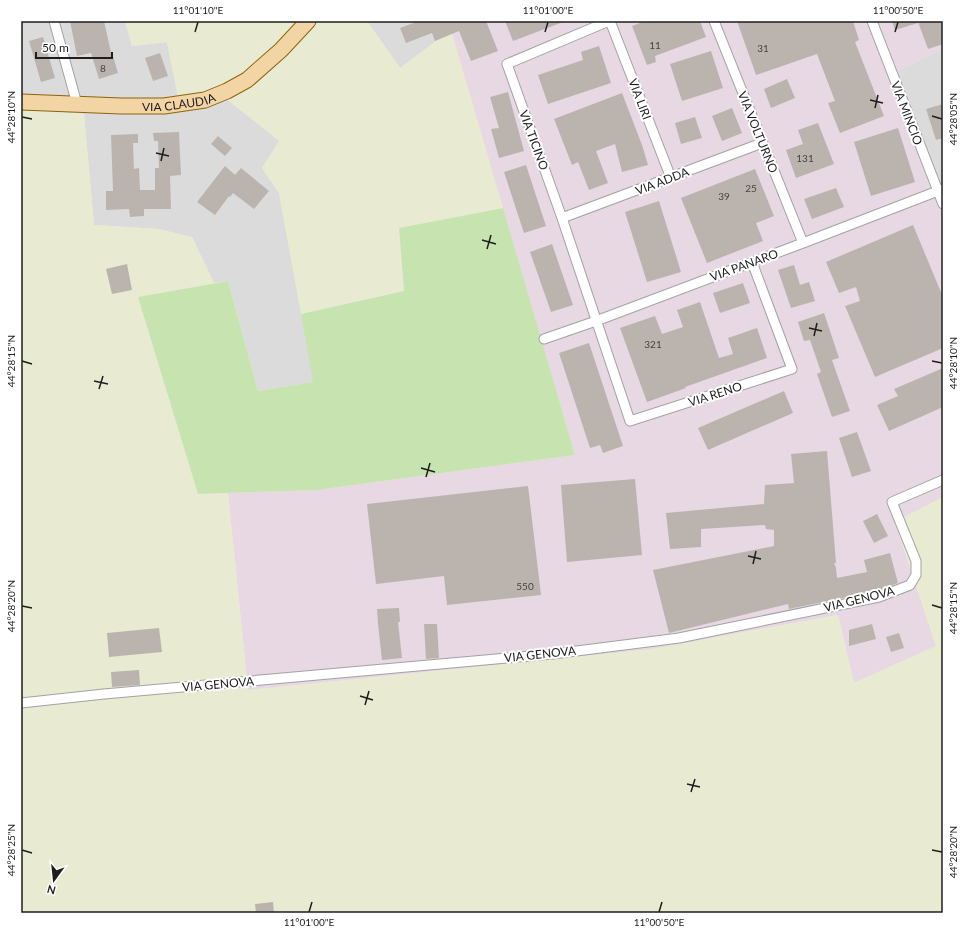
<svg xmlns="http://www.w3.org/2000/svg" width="964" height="934" font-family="Lato,sans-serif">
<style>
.residential{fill:#dcdbdb}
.industrial{fill:#e7d8e3}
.farmland{fill:#e8ebd2}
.grass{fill:#c7e4b0}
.building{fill:#bbb4ae}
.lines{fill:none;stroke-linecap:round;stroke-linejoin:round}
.street-casing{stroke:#a2a2a2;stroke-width:11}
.primary-casing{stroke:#8a650e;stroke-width:17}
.street{stroke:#fff;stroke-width:9}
.primary{stroke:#f3d4a5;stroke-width:15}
.ticks{fill:none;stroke:#1e1e1e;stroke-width:1.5}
.labels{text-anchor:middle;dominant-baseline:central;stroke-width:4;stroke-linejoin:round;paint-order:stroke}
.number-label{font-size:10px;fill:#454442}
.street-label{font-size:12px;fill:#1e1e1e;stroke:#fff}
.neatline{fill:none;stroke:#1e1e1e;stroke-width:1.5}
.ticks-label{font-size:10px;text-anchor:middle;fill:#1e1e1e}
</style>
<rect width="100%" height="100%" fill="#eeebe5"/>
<path class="residential" d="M 21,21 L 125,21 L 132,46 L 167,42 L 179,102 L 224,97 L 280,141 L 262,168 L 279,193 L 314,382 L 258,391 L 228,281 L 214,283 L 192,237 L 158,229 L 94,225 L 84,114 L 21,109 Z
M 367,21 L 448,21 L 451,30 L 400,68 Z
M 943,49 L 943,210 L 889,75 Z"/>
<path class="industrial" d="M 448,21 L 943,21 L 943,49 L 889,75 L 943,210 L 943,497 L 895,522 L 936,646 L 854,683 L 838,615 L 653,649 L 248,690 L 228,493 L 317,490 L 575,455 Z"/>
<path class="farmland" d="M 125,21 L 367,21 L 400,68 L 451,30 L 503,208 L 399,228 L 404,291 L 301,314 L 279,193 L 262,168 L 279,141 L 224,97 L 179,102 L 167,42 L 132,46 Z
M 21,109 L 84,114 L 94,225 L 158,229 L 192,237 L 214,283 L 139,297 L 198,494 L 228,493 L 248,690 L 653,649 L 838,615 L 854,683 L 936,646 L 895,522 L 943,497 L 943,913 L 21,913 Z"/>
<path class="grass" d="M 503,208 L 575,455 L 317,490 L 198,494 L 138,297 L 228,281 L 258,391 L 313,382 L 301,314 L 404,291 L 399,228 Z"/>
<path class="building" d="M 70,21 L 104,21 L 112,57 L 113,56 L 118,73 L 99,79 L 91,53 L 77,56 Z
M 419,21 L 486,21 L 498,51 L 471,61 L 459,31 L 435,41 L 432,33 L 406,43 L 400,28 Z
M 505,21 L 563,21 L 563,22 L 513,41 Z
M 645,21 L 700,21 L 706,37 L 655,56 L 656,62 L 647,65 L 632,26 Z
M 737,21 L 853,21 L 859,40 L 855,42 L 884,116 L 840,133 L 828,103 L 835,101 L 817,54 L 756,75 Z
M 892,21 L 943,21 L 943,44 L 928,49 L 918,22 L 918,23 L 895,30 Z
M 43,37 L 55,78 L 41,82 L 29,41 Z
M 599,46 L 611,83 L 548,104 L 538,75 L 583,60 L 581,52 Z
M 711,51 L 723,88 L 682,101 L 670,64 Z
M 160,53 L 168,76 L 153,81 L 145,58 Z
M 787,79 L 795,98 L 771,108 L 764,89 Z
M 508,92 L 524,151 L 499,158 L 491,129 L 499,128 L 490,97 Z
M 622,93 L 642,145 L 648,165 L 622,172 L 615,144 L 596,151 L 608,183 L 589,190 L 578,162 L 572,165 L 554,119 Z
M 943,104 L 943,138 L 936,140 L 926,109 Z
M 732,108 L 742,133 L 722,141 L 712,116 Z
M 695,117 L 702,138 L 681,144 L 675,123 Z
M 818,123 L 834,164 L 796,178 L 786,150 L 803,144 L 798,130 Z
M 898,128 L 915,182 L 871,196 L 854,142 Z
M 179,132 L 181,175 L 170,176 L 171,209 L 144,209 L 144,216 L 130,217 L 129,209 L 106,210 L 106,191 L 113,191 L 111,135 L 138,134 L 138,143 L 133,143 L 134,169 L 139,168 L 140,190 L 155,190 L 155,168 L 159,168 L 158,141 L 154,141 L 153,133 Z
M 218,136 L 232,148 L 225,156 L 211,144 Z
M 526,165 L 546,226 L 524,233 L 504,172 Z
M 225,166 L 235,175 L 241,168 L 269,191 L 254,209 L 233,193 L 230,197 L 229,196 L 215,215 L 197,202 Z
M 755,169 L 774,216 L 756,223 L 763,241 L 707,263 L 681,198 Z
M 836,188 L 844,207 L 812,219 L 804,199 Z
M 659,201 L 681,272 L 647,282 L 625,212 Z
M 913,225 L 943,297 L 943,348 L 875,377 L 845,306 L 860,301 L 856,287 L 839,293 L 826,262 Z
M 552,244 L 573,305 L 551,312 L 530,252 Z
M 127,264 L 132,290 L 112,294 L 106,269 Z
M 794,265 L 800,285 L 809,282 L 815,301 L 791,308 L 778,270 Z
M 743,283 L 750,303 L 720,313 L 713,293 Z
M 700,302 L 719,358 L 733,354 L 728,338 L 757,328 L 767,358 L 685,387 L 686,388 L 647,402 L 620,328 L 655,316 L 662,334 L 683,327 L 677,310 Z
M 824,313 L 839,358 L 832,360 L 850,411 L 832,417 L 817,374 L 821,372 L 810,340 L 804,341 L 798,322 Z
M 589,343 L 623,446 L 603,453 L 600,445 L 590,448 L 559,353 Z
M 943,368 L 943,407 L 889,431 L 877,405 L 898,396 L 894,389 Z
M 784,391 L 793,413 L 708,450 L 698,428 Z
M 857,432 L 871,471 L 852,477 L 839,438 Z
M 827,451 L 836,563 L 834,563 L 836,568 L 837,578 L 867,572 L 864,560 L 890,553 L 898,583 L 877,591 L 789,609 L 788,604 L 669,633 L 653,570 L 774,546 L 774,530 L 766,529 L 765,525 L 701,529 L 701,547 L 670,549 L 666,513 L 764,504 L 765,485 L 794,483 L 791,454 Z
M 635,479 L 642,555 L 567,562 L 561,485 Z
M 528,486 L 541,595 L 447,605 L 444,576 L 376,584 L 367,504 Z
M 877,514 L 888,536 L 874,543 L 863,521 Z
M 399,608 L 400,622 L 398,622 L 402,658 L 382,660 L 378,624 L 377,609 Z
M 424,624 L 437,624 L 439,658 L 426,659 Z
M 872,624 L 876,639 L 849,646 L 849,630 Z
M 159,628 L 162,652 L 109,657 L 107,633 Z
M 899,633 L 904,648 L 891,652 L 886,637 Z
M 139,670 L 140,685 L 112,687 L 111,672 Z
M 273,902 L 274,913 L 256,913 L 255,904 Z"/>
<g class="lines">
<defs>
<path id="street" d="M 54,21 L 77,104
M 609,21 L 507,64 L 562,218 L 630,421 L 792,369 L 752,262
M 610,21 L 671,178
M 714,21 L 803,243
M 872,21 L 943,204
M 562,218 L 762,143
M 544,339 L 596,321 L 803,243 L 943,189
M 21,703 L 104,694 L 553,654 L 679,638 L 879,597 L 910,585 L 916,575 L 916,561 L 892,502 L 943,480"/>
<g id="primary">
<path id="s1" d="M 21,102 L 121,106 L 164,106 L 205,100 L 227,91 L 247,80 L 281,50 L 308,21"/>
</g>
</defs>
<use href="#street" class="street-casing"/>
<use href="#primary" class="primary-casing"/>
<use href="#street" class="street"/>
<use href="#primary" class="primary"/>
</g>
<path class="ticks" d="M 195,32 L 198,22M 545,32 L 548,22M 895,32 L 898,22M 870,100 L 883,103M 875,108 L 878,95M 932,116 L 942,119M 22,117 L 32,119M 156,153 L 169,156M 161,161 L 164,148M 482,240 L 496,244M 487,249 L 491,235M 809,328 L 822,331M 814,336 L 817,323M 22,361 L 32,364M 932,361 L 942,363M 94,381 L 108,384M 99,389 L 103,376M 421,468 L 435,472M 426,477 L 430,463M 748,556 L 761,559M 753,564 L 756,551M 932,605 L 942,608M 22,606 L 32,608M 360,696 L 373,700M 365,705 L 369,691M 687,784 L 700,787M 691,792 L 695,779M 22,850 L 32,853M 932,850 L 942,852M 309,912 L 312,902M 659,912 L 662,902"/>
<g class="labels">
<g class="number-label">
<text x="655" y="45">11</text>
<text x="763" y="48">31</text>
<text x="103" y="68">8</text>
<text x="805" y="158">131</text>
<text x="751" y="188">25</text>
<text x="724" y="196">39</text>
<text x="653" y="344">321</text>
<text x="525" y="586">550</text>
</g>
<g class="street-label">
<text transform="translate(640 99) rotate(69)">VIA LIRI</text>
<text stroke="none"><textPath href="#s1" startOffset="158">VIA CLAUDIA</textPath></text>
<text transform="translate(907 113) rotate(69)">VIA MINCIO</text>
<text transform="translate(758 132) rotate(68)">VIA VOLTURNO</text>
<text transform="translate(534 140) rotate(70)">VIA TICINO</text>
<text transform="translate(662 181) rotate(-21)">VIA ADDA</text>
<text transform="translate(744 265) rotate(-20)">VIA PANARO</text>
<text transform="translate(715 394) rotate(-18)">VIA RENO</text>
<text transform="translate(859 599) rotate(-14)">VIA GENOVA</text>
<text transform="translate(540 654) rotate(-6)">VIA GENOVA</text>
<text transform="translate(218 684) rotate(-5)">VIA GENOVA</text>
</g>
</g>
<rect width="964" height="934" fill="none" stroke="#ffffff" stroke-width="44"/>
<g transform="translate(54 880) rotate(195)" stroke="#ffffff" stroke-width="3" paint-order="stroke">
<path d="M0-3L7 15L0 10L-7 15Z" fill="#1e1e1e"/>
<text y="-6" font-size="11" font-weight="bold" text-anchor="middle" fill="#1e1e1e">N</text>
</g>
<path d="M36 52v6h76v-6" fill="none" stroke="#1e1e1e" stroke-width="2"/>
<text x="42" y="52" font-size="12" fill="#1e1e1e" stroke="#ffffff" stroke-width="3" paint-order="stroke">50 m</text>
<rect x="22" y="22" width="920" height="890" class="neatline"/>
<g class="ticks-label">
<text x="198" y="14">11°01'10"E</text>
<text x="548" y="14">11°01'00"E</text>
<text x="898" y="14">11°00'50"E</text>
<text transform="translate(11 117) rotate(-90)" y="4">44°28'10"N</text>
<text transform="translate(953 119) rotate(-90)" y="4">44°28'05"N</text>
<text transform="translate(11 361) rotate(-90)" y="4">44°28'15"N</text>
<text transform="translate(953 363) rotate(-90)" y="4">44°28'10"N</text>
<text transform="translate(11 606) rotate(-90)" y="4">44°28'20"N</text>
<text transform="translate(953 608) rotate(-90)" y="4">44°28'15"N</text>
<text transform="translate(11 850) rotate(-90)" y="4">44°28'25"N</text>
<text transform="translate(953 852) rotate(-90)" y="4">44°28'20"N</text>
<text x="309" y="926">11°01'00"E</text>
<text x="659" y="926">11°00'50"E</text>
</g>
</svg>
